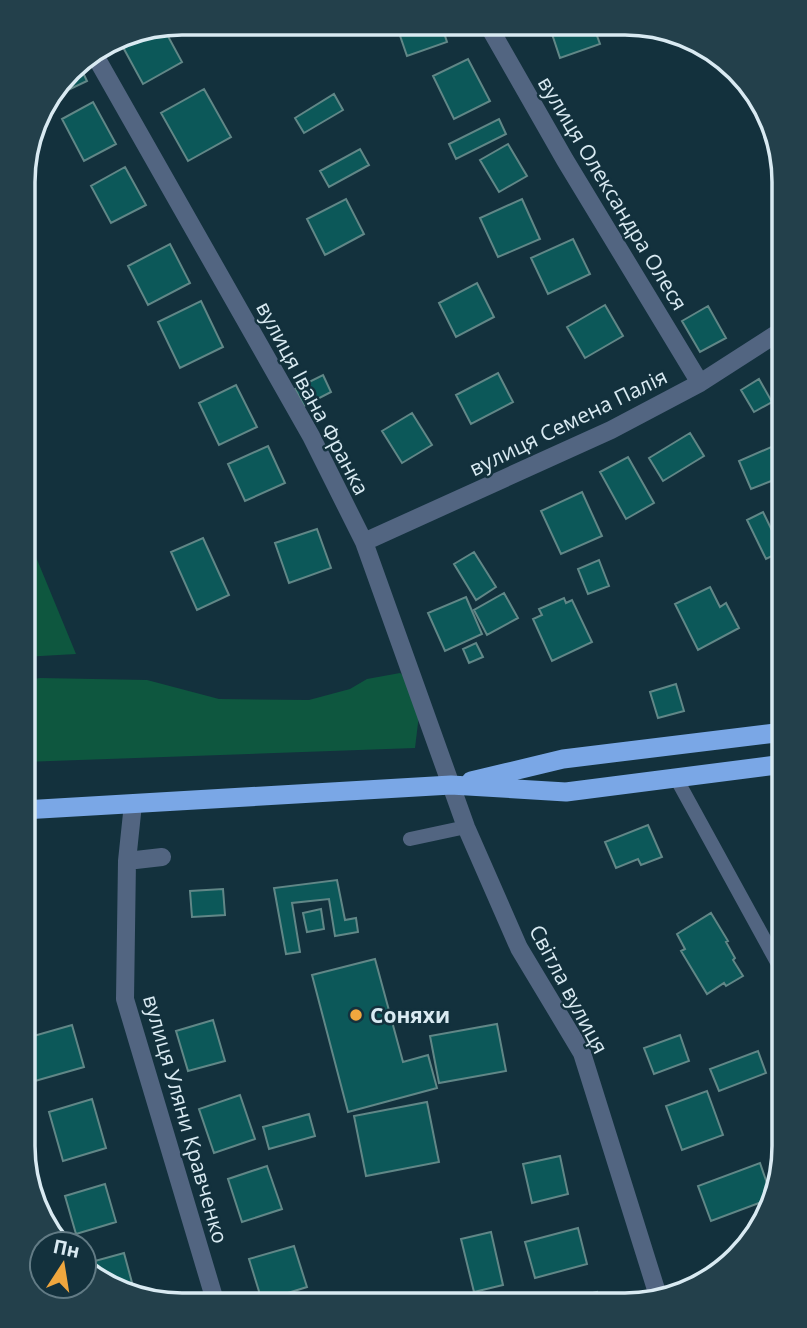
<svg xmlns="http://www.w3.org/2000/svg" width="807" height="1328" font-family="'Open Sans',sans-serif">
<style>
.green{fill:#0e573f}
.building{fill:#0c5859;stroke:#618787;stroke-width:2}
.lines{fill:none;stroke-linecap:round;stroke-linejoin:round}
.service{stroke:#526581;stroke-width:14}
.minor{stroke:#526581;stroke-width:18}
.trunk{stroke:#7aa7e6;stroke-width:19}
.poi-dot{fill:#f0a73e;stroke:#13313d;stroke-width:2.5}
.labels{text-anchor:middle;dominant-baseline:central;stroke-width:5;stroke-linejoin:round;paint-order:stroke}
.street-label{font-size:21px;fill:#d9eaf2;stroke:#13313d}
.poi-label{font-size:21px;font-weight:bold;fill:#d9eaf2;stroke:#13313d;text-anchor:start}
.rim{fill:none;stroke:#d9eaf2;stroke-width:3.5}
</style>
<rect width="100%" height="100%" fill="#13313d"/>
<path class="green" d="M 24,528 L 76,654 L 23,657 Z
M 400,673 L 422,690 L 415,748 L 23,762 L 23,681 L 40,678 L 147,680 L 219,699 L 309,700 L 350,689 L 367,679 Z"/>
<path class="building" d="M 396,24 L 441,24 L 447,42 L 407,56 Z
M 549,25 L 593,25 L 600,44 L 560,58 Z
M 163,27 L 182,62 L 143,84 L 118,38 L 124,34 Z
M 468,59 L 490,101 L 454,119 L 433,76 Z
M 78,62 L 87,81 L 49,99 L 77,63 Z
M 204,89 L 231,137 L 188,161 L 161,113 Z
M 334,94 L 343,110 L 304,133 L 295,118 Z
M 93,102 L 116,144 L 84,161 L 62,119 Z
M 499,119 L 506,134 L 456,159 L 449,144 Z
M 508,144 L 527,176 L 499,192 L 480,160 Z
M 360,149 L 369,165 L 329,187 L 320,171 Z
M 125,167 L 146,205 L 111,223 L 91,186 Z
M 346,199 L 364,234 L 325,255 L 307,219 Z
M 522,199 L 540,239 L 498,257 L 480,218 Z
M 573,239 L 590,274 L 548,294 L 531,258 Z
M 170,244 L 190,283 L 148,305 L 128,266 Z
M 477,283 L 494,317 L 456,337 L 439,303 Z
M 201,301 L 223,347 L 180,368 L 158,322 Z
M 605,305 L 623,336 L 585,358 L 567,327 Z
M 708,306 L 726,338 L 700,352 L 682,321 Z
M 498,373 L 513,402 L 471,424 L 456,395 Z
M 323,375 L 331,392 L 304,406 L 295,389 Z
M 759,379 L 772,402 L 754,412 L 741,390 Z
M 236,385 L 257,427 L 219,445 L 199,403 Z
M 412,413 L 432,445 L 402,463 L 382,431 Z
M 690,433 L 704,456 L 663,481 L 649,458 Z
M 776,445 L 784,465 L 784,476 L 751,489 L 739,461 Z
M 268,446 L 285,483 L 245,501 L 228,464 Z
M 628,457 L 654,503 L 626,519 L 600,472 Z
M 582,492 L 602,536 L 561,554 L 541,511 Z
M 763,512 L 782,551 L 766,559 L 747,520 Z
M 317,529 L 331,568 L 289,583 L 275,543 Z
M 203,538 L 229,595 L 197,610 L 171,552 Z
M 474,552 L 496,587 L 476,600 L 454,564 Z
M 599,560 L 609,586 L 588,594 L 578,569 Z
M 710,587 L 720,607 L 726,603 L 739,628 L 698,650 L 675,604 Z
M 504,593 L 518,618 L 487,635 L 474,610 Z
M 466,597 L 482,634 L 445,651 L 428,613 Z
M 564,598 L 566,603 L 572,600 L 592,642 L 552,661 L 533,619 L 542,615 L 539,609 Z
M 476,643 L 483,657 L 469,663 L 463,649 Z
M 676,684 L 684,711 L 658,718 L 650,692 Z
M 648,825 L 662,857 L 641,865 L 638,859 L 616,868 L 605,842 Z
M 337,880 L 345,920 L 356,918 L 358,932 L 335,936 L 329,899 L 292,903 L 300,952 L 286,954 L 274,888 Z
M 223,889 L 225,915 L 192,917 L 190,891 Z
M 321,909 L 324,929 L 307,932 L 303,913 Z
M 711,913 L 728,941 L 726,942 L 735,958 L 733,960 L 743,976 L 726,986 L 724,983 L 707,994 L 681,951 L 685,949 L 677,934 Z
M 375,959 L 403,1062 L 428,1055 L 437,1088 L 348,1112 L 312,975 Z
M 213,1020 L 225,1061 L 188,1071 L 176,1031 Z
M 497,1024 L 506,1071 L 439,1083 L 430,1036 Z
M 72,1025 L 84,1067 L 28,1083 L 23,1066 L 23,1039 Z
M 680,1035 L 689,1061 L 654,1074 L 644,1048 Z
M 758,1051 L 766,1073 L 719,1091 L 710,1069 Z
M 707,1091 L 723,1135 L 682,1150 L 666,1106 Z
M 240,1095 L 255,1139 L 214,1153 L 199,1109 Z
M 92,1099 L 106,1148 L 63,1161 L 49,1112 Z
M 427,1102 L 439,1162 L 366,1176 L 354,1116 Z
M 309,1114 L 315,1136 L 269,1149 L 263,1127 Z
M 560,1156 L 568,1194 L 532,1203 L 523,1164 Z
M 30,1160 L 36,1186 L 31,1187 L 26,1161 Z
M 760,1163 L 770,1192 L 767,1200 L 711,1221 L 698,1186 Z
M 267,1166 L 282,1209 L 242,1222 L 228,1179 Z
M 105,1184 L 116,1222 L 76,1234 L 65,1196 Z
M 578,1228 L 587,1264 L 535,1278 L 525,1242 Z
M 491,1232 L 503,1285 L 474,1292 L 461,1239 Z
M 294,1246 L 307,1287 L 262,1301 L 249,1259 Z
M 124,1253 L 134,1290 L 131,1291 L 84,1271 L 84,1264 Z
M 597,1292 L 600,1305 L 542,1305 Z"/>
<g class="lines">
<path class="service" d="M 676,778 L 784,975
M 410,839 L 466,827"/>
<path class="minor" d="M 488,25 L 565,160 L 700,383
M 93,52 L 311,436 L 364,542 L 466,827 L 519,948 L 582,1053 L 659,1299
M 364,542 L 611,430 L 700,383 L 784,329
M 133,804 L 127,861 L 125,999 L 216,1304
M 127,861 L 162,857"/>
<path class="trunk" d="M 471,781 L 563,759 L 784,732
M 23,810 L 451,785 L 566,792 L 784,764"/>
</g>
<circle class="poi-dot" cx="356" cy="1015" r="7"/>
<g class="labels">
<g class="street-label">
<text transform="translate(613 193) rotate(59)">вулиця Олександра Олеся</text>
<text transform="translate(313 398) rotate(62)">вулиця Івана Франка</text>
<text transform="translate(568 422) rotate(-26)">вулиця Семена Палія</text>
<text transform="translate(569 989) rotate(62)">Світла вулиця</text>
<text transform="translate(186 1119) rotate(74)">вулиця Уляни Кравченко</text>
</g>
<g class="poi-label">
<text x="370" y="1015">Соняхи</text>
</g>
</g>
<path d="M0 0H807V1328H0ZM182 35H625A147 147 0 0 1 772 182V1146A147 147 0 0 1 625 1293H182A147 147 0 0 1 35 1146V182A147 147 0 0 1 182 35Z" fill="#23404b" fill-rule="evenodd"/>
<path class="rim" d="M182 35H625A147 147 0 0 1 772 182V1146A147 147 0 0 1 625 1293H182A147 147 0 0 1 35 1146V182A147 147 0 0 1 182 35Z"/>
<g transform="translate(63 1265) rotate(12)"><circle r="33" fill="#13313d" stroke="#627b85" stroke-width="2"/>
<path d="M0-5L12 26L0 18L-12 26Z" fill="#f0a73e"/>
<text y="-10" font-size="19" font-weight="bold" text-anchor="middle" fill="#d9eaf2">Пн</text>
</g>
</svg>
